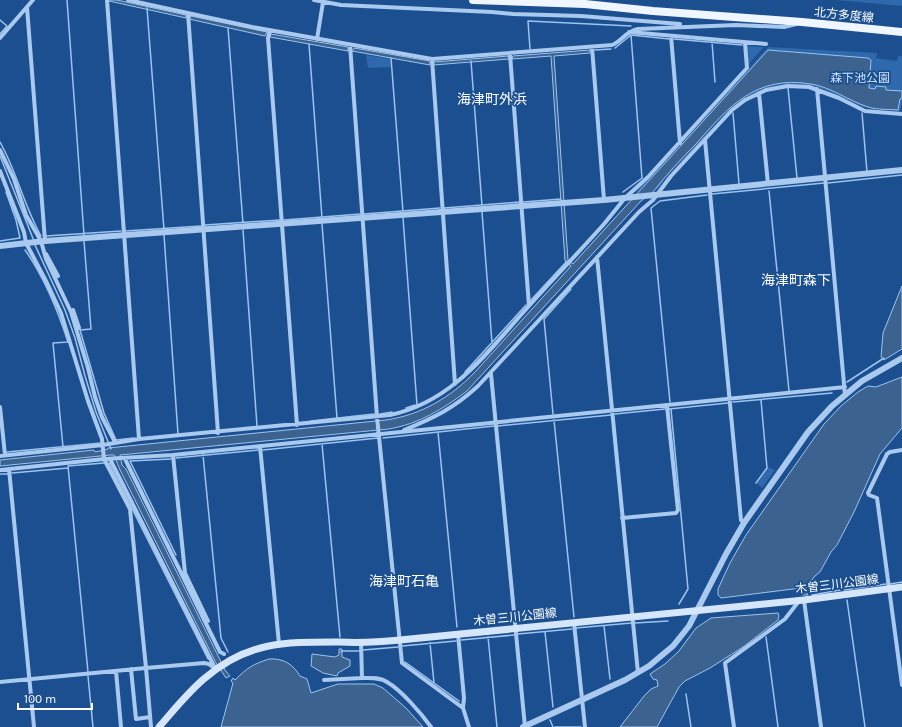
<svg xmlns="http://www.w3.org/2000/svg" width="902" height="727" font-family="Karla,'Noto Sans JP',sans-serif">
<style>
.green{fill:#2e69ad}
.water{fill:#3c6290;stroke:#9cc4f0}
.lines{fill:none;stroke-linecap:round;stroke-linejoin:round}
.stream{stroke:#9cc4f0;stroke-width:1.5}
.minor{stroke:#a9c9ee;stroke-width:4}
.tertiary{stroke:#a9c9ee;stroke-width:6}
.secondary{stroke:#d6e6fa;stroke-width:7}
.primary{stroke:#f0f6ff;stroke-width:8}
.labels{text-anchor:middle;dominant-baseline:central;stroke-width:3.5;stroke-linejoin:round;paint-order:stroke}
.street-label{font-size:12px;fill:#fff;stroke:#1b4f8f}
.park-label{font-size:12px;fill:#cfe3fa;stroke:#1b4f8f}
.quarter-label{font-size:14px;fill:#fff;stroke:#1b4f8f}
</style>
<rect width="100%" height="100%" fill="#1b4f8f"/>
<path class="green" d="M 836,0 L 902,0 L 902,6 Z
M 746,46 L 764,47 L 748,65 Z
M 768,47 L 877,53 L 876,58 L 897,61 L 898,56 L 902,56 L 902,100 L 900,112 L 864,107 L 817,88 L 803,85 L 764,89 L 746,97 L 730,109 L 715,124 L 704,138 L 668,175 L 658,189 L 635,192 L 674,152 Z
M 366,55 L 390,59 L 391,67 L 368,68 Z
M 768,467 L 775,470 L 762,488 L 757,483 Z"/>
<path class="water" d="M 109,0 L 117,0 L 186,15 L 186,18 L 109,1 Z
M 191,16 L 267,32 L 265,36 L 189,19 Z
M 271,34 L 348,47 L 348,51 L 270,37 Z
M 354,48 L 430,61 L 430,65 L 352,51 Z
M 590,50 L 590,53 L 554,56 L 568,260 L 573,264 L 768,50 L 868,58 L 871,60 L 869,88 L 875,89 L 876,86 L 886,87 L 886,90 L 902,91 L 902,98 L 900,99 L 898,110 C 888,109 878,110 868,107 C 849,101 831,87 811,84 C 756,75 729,106 696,144 C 681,159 666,175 653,192 L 641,201 L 467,391 C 443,409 419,424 389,429 L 120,455 L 122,465 L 126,469 L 225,670 L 230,676 L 226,678 L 216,663 L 120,470 L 114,455 L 110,455 L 0,466 L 0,460 L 94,450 L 95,452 L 108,449 L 108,448 L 386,420 C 421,415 451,397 475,372 L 571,266 L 565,261 L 551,56 L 512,59 L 513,56 Z
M 508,56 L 509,59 L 433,65 L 434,62 Z
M 902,286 L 902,349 L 884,360 L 881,357 L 883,333 Z
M 902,377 L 902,428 L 880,454 L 854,512 L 837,545 L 831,552 L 820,572 L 815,576 L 806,587 L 806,592 L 808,595 L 802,595 L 801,588 L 721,598 L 718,595 L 718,589 L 730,563 L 746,535 L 824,424 L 841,406 L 858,392 L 868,386 L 876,387 Z
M 778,613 L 779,616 L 778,620 L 743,647 L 710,668 L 685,681 L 679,687 L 657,727 L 620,727 L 644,696 L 651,689 L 658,686 L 657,680 L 653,679 L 650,674 L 665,664 L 679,651 L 696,628 L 711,618 Z
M 339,649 L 342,649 L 342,657 L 350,660 L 350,666 L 338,673 L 337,676 L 323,673 L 311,666 L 312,654 L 335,657 L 339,655 Z
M 269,659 C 283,658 293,664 300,676 L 307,679 L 311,693 L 338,684 L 374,684 L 383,688 L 406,708 L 423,727 L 221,727 L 233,683 L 231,681 L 233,678 L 235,680 C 247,668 253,664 269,659 Z"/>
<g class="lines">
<path class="stream" d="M 67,0 L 84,235
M 147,8 L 164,230
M 0,20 L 7,26 L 0,34
M 228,28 L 243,224
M 674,39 L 742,45
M 712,42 L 715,82
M 309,44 L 322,218
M 615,48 L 631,35 L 669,39
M 530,49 L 528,21 L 631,26
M 595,50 L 611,49
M 391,58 L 403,212
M 471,61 L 482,206
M 788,88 L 797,178
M 733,113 L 739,184
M 862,113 L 867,172
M 0,142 C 17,172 24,206 41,236
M 0,156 L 34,241
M 828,183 L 902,175
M 769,191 L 789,391
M 623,192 L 642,178 L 631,35
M 712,194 L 824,183
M 523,202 L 561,199
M 444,208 L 519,202
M 482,212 L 492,343
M 364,214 L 440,208
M 403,218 L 417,405
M 284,220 L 360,214
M 322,224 L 337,418
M 205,225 L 280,220
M 243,230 L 257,426
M 125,231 L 201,226
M 164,235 L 178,434
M 46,236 L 121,231
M 0,241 L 20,238 L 16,220 L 6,192
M 84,241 L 91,329 L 80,330 L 104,413 L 116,440 L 134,438
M 35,245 L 65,310 L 75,338 L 85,376 L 96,412 L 111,449
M 25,250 C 44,277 58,311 68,342 L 53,343 L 63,447
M 531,300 L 567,261
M 465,372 L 526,305
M 847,382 L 884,358
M 670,402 L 651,208 L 660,201 L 707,195
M 733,402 L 832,393
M 406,408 L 415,405
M 669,409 L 728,403
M 671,409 L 688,589 L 679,604
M 380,414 L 392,412
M 553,414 L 544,319 L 571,289
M 615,414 L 665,409
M 554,420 L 574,617
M 311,421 L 374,414
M 498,426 L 611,415
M 438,432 L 457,627
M 383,438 L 494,426
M 322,444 L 340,637
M 263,450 L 378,438
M 7,452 L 101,443
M 203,455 L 221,638 L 228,652
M 176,458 L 258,450
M 171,459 L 130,461 L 176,555
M 109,463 L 208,659
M 12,473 L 68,468
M 0,474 L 8,474
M 756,483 L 767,468 L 761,400
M 890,584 L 902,582
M 844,590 L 886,584
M 812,595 L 840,590
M 847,600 L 865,727
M 635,623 L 668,621
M 604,626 L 610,679
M 576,628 L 631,623
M 545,632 L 553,707
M 518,634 L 572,629
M 488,637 L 497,727
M 766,637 L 778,727
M 461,640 L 514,635
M 402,646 L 456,641
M 363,650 L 398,647
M 341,652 L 342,651 L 359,651
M 405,662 L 434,683 L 430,643
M 88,672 L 68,466 L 104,463
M 88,676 L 93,727
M 434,683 L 459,701
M 686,694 L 691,727
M 550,720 L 553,727
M 555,727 L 581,727"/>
<path class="minor" d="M 107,0 L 139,439
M 128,0 L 252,27 L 432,59 L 612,45 C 622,41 626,31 638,29 L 736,25 L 784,27 L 796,24
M 314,0 L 341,5 L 492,12 L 513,14 L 581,16 L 680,24
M 27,7 L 45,241
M 188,13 L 218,433
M 270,30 L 268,38 L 297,425
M 629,32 L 766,44
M 671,36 L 680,143
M 0,38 L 33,0
M 317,39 L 323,2
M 350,45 L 377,417 L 402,663 L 463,708 L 469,727
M 592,47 L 604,200
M 510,54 L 529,306
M 432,59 L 455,384
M 817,89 L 845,395
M 759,93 L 768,184
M 705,140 L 741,520 L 744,523
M 0,150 L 14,179 L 26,215 L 41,241 L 46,259 L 71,312 L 88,368 L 95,397 L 102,417 L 115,442
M 0,171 L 24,232 L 26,243 L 47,283 L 61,313 L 88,401 L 102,439 L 104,459 L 173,455 L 845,387
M 46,254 L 58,276
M 597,257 L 638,673
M 73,310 L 79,328
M 491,374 L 525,727
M 0,407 L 5,455
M 404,430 C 434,418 454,408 478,386 L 639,212 L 653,200 L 671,176 L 732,110 L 745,100 L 766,90 L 788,86 L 809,87 L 839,98 L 865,111 L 902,114
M 260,446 L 279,644
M 902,450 L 890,452 L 887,454 L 868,493 L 869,495 L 877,498 L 902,685
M 173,455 L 185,573 L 208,621
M 0,456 L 103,445 L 139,439 L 390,415 C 453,402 488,351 528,307 C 553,279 579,252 604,224 L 625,198 L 648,177 L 747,68 L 745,43
M 110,459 L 215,668
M 125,459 L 220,652 L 224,654
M 9,469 L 34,727
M 0,470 L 104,459 L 130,509 L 146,668 L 204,663 L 209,664 L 216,669
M 622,518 L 676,513 L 678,510 L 667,406
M 804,600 L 821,727
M 574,623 L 585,727
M 458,634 L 464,698 L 463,708
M 361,642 L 362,678 C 370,678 380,677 387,682 C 401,690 421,713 431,727
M 131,669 L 136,719 L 150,717
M 116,671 L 121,727
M 324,680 L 362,678
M 0,682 L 146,668 L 151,727
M 734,727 L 725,663 L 785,619 L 799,601"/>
<path class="tertiary" d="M 0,246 L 45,241 L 604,200 L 902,170
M 523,727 L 625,680 L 649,666 L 673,646 L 689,626 L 726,554 L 744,523 L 808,432 L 832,406 L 862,381 L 902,358"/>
<path class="secondary" d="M 159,727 C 174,710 188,692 205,678 C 248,641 286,642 339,642 C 360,643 380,642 400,640 L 804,600 L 902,587"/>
<path class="primary" d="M 473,0 L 585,4 L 653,11 L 802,22 L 902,32"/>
</g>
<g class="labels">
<g class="street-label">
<text transform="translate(844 15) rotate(6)">北方多度線</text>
<text transform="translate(837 584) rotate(-7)">木曽三川公園線</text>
<text transform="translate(515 617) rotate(-6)">木曽三川公園線</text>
</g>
<g class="park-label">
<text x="860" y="78">森下池公園</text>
</g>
<g class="quarter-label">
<text x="492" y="99">海津町外浜</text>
<text x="796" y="280">海津町森下</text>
<text x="404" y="581">海津町石亀</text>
</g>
</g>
<path d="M18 703v6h74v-6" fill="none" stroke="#ffffff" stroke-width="2"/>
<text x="24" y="703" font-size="12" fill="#ffffff" stroke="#1b4f8f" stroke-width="3" paint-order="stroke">100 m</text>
</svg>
